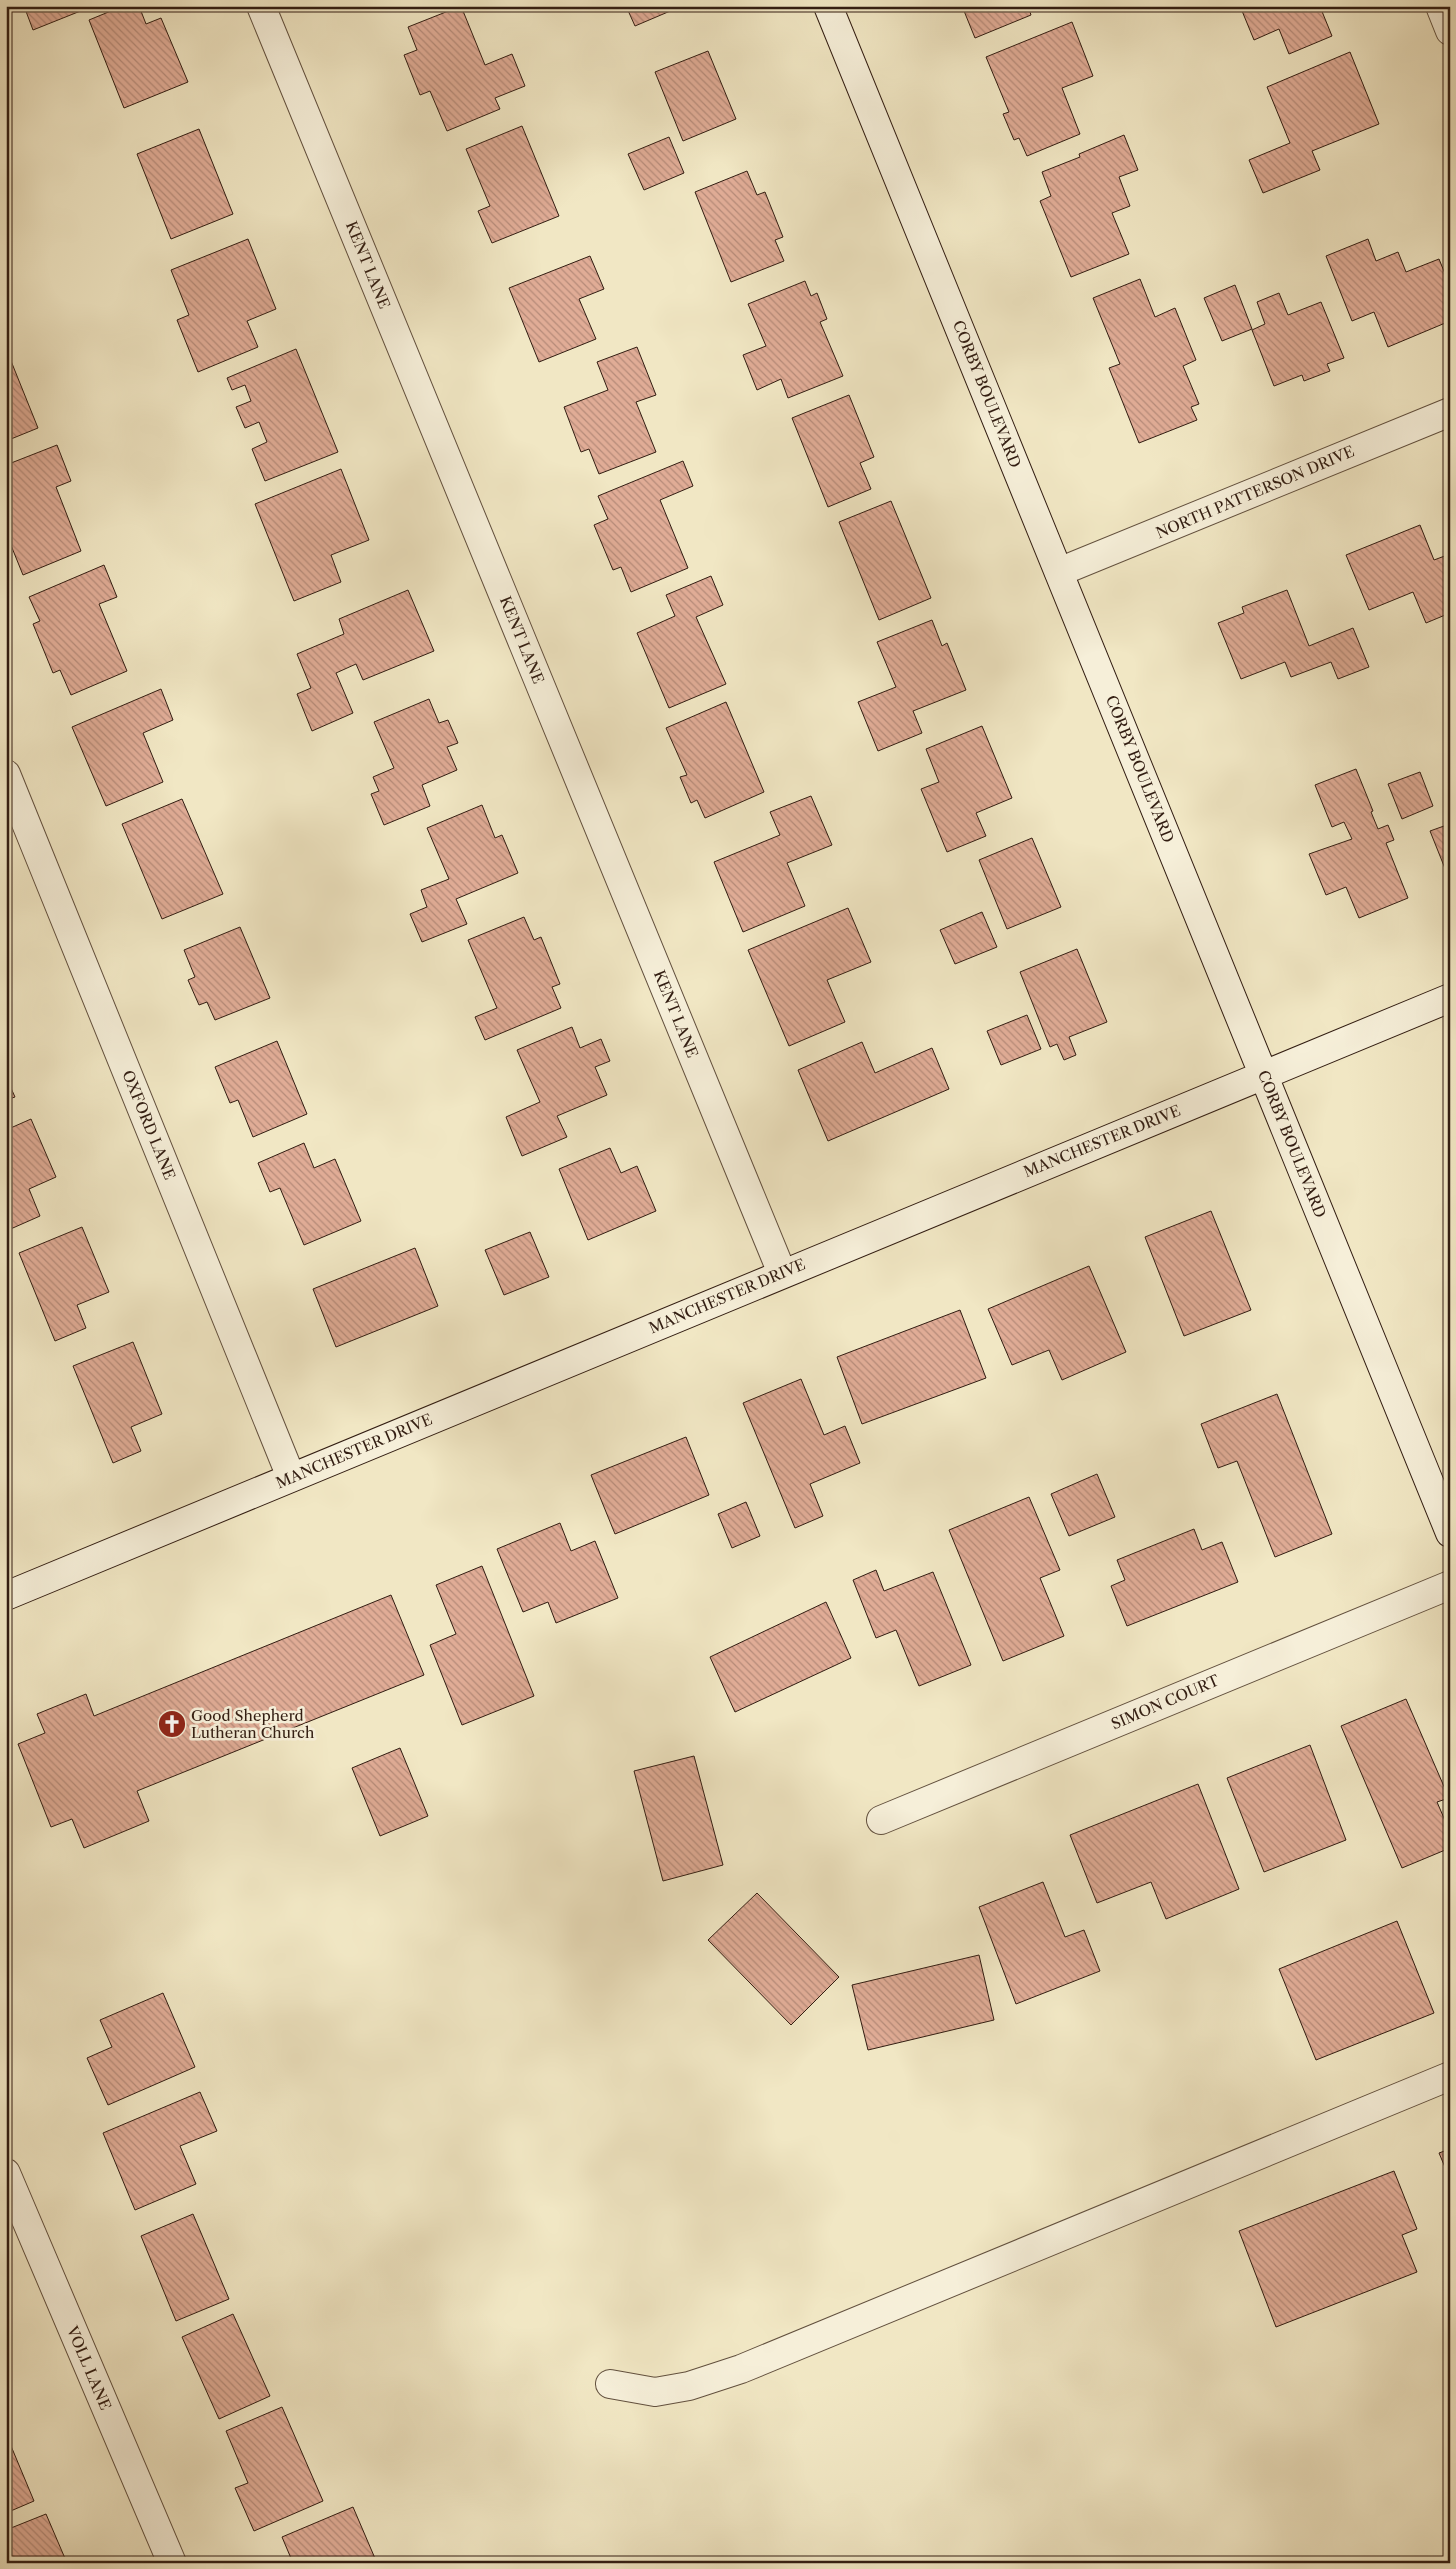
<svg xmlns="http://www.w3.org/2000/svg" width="1456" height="2569" font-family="'Libre Caslon Text',serif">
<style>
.building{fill:url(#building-back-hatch);stroke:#321d12}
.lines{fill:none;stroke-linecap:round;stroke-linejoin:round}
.street-casing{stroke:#62503e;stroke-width:30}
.secondary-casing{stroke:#321d12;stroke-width:30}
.street{stroke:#f6efd9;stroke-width:28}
.secondary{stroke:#f6efd9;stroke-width:28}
.labels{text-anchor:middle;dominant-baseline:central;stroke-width:5;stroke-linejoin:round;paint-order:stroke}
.street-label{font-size:15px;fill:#321d12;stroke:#f6efd9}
.poi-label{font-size:15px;fill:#321d12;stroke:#f6efd9;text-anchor:start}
</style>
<defs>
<pattern id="building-back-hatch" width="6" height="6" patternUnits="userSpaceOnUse" patternTransform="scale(1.25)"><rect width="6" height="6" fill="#e0ac96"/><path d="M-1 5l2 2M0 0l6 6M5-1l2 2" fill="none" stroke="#b68b79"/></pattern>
</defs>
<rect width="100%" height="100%" fill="#f1e7c4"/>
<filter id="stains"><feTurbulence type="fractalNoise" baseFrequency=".004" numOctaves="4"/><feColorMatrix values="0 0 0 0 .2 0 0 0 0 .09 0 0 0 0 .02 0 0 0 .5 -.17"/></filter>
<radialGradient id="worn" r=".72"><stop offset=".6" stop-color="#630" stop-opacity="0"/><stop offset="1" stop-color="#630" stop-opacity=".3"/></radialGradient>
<path class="building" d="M 24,6 L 93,6 L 33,30 Z
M 123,6 L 139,6 L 146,24 L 161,18 L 188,82 L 124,108 L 89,20 Z
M 461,6 L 485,65 L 512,54 L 525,86 L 495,98 L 500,109 L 447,131 L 430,91 L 420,95 L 404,55 L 417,50 L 408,27 Z
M 626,6 L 682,6 L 635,26 Z
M 962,6 L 1028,6 L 1031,15 L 975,38 Z
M 1240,6 L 1328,6 L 1321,9 L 1332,36 L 1289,54 L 1279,29 L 1254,40 Z
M 1072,22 L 1093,76 L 1062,88 L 1080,134 L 1027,156 L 1019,138 L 1014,140 L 1003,114 L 1009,112 L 986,57 Z
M 708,51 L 736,119 L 683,141 L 655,72 Z
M 1350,52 L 1379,124 L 1312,151 L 1320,170 L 1263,193 L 1249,160 L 1290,143 L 1267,87 Z
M 522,126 L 559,216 L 492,243 L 478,211 L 490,206 L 466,149 Z
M 199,129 L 233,214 L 171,239 L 137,154 Z
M 1124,135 L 1138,170 L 1119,177 L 1130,206 L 1112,213 L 1129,254 L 1071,277 L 1040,201 L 1051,196 L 1042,172 L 1080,157 L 1079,154 Z
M 669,137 L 684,173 L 644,190 L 628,154 Z
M 747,171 L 757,195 L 765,192 L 783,237 L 775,240 L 784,261 L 731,282 L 695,192 Z
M 248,239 L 276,309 L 247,321 L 258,347 L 198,372 L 177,320 L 189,315 L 171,270 Z
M 1368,239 L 1376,261 L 1398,252 L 1406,272 L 1439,259 L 1450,286 L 1450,321 L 1388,347 L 1374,312 L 1352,321 L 1326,256 Z
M 590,256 L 604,289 L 579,299 L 596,339 L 539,362 L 509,288 Z
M 1140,279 L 1155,317 L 1175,308 L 1196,360 L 1183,366 L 1199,404 L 1191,407 L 1197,420 L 1139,443 L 1109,368 L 1120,364 L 1093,298 Z
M 805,281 L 811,296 L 817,293 L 827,319 L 820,322 L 843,376 L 788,398 L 781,379 L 757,390 L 743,355 L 766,346 L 748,304 Z
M 1235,285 L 1252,329 L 1222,341 L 1204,298 Z
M 1279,293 L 1288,315 L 1321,302 L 1344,358 L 1327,364 L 1330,371 L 1304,381 L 1302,375 L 1274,386 L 1252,330 L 1265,324 L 1257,302 Z
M 637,347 L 656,395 L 636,402 L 656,452 L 599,474 L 589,449 L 581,452 L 564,407 L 608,390 L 597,362 Z
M 296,349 L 338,452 L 265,481 L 252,449 L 267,442 L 259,422 L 245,428 L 236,407 L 251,401 L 245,385 L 232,390 L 227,378 Z
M 9,356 L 38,428 L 6,441 L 6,357 Z
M 849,395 L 874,457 L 860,463 L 871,489 L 828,507 L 792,418 Z
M 57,445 L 71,481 L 56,487 L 81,551 L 23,575 L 6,533 L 6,465 Z
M 683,461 L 693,486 L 660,500 L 688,568 L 631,592 L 621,567 L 613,570 L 594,525 L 608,519 L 598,496 Z
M 341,469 L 369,540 L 331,555 L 341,582 L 294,601 L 255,504 Z
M 891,501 L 931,598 L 879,620 L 839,522 Z
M 1420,525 L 1434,560 L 1450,554 L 1450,613 L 1426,623 L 1413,592 L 1369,610 L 1346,555 Z
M 104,565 L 117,597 L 99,604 L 127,671 L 71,695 L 60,670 L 53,673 L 33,624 L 40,621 L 29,597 Z
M 711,576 L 723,605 L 696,617 L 726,684 L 669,708 L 637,633 L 675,616 L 666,595 Z
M 408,590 L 434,651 L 363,680 L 356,664 L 336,673 L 353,713 L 312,731 L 297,694 L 311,688 L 297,654 L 344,634 L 339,619 Z
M 1287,590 L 1309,646 L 1353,628 L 1369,667 L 1338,679 L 1331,662 L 1291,677 L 1285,662 L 1241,679 L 1218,623 L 1244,613 L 1242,607 Z
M 932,620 L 942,646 L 947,643 L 966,690 L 913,711 L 922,733 L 878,751 L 858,702 L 896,687 L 877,642 Z
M 161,689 L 173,720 L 143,733 L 163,782 L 106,806 L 72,727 Z
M 429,699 L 439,723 L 448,720 L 458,743 L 447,747 L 457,770 L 422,785 L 430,806 L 384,825 L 371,794 L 379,791 L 373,777 L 394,768 L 374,722 Z
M 726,702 L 764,792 L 705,818 L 697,800 L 691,803 L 680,777 L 687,775 L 666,728 Z
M 982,726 L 1012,798 L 976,813 L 986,836 L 947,852 L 921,789 L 939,782 L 926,749 Z
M 1356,769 L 1373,811 L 1371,812 L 1378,829 L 1388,825 L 1394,840 L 1386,843 L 1408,898 L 1359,918 L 1346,887 L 1326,895 L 1309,854 L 1352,839 L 1344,822 L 1332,827 L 1315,785 Z
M 1420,772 L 1433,806 L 1402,819 L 1388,784 Z
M 811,796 L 832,845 L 787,863 L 805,906 L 743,932 L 714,862 L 780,835 L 770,812 Z
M 182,799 L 223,894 L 162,919 L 122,824 Z
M 482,805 L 495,838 L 502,835 L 518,873 L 456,899 L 467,924 L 422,942 L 410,914 L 427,907 L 421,890 L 449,879 L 427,828 Z
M 1444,826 L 1448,834 L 1450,833 L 1450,881 L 1430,831 Z
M 1032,838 L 1061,907 L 1007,929 L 979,860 Z
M 848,908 L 871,962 L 827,980 L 845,1022 L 789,1046 L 748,950 Z
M 982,912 L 997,947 L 955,964 L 940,930 Z
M 524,917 L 534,940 L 541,937 L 560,984 L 552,987 L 561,1008 L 485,1040 L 475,1017 L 497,1008 L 468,940 Z
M 240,927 L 270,998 L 215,1020 L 207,1002 L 199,1005 L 188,980 L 195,977 L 184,950 Z
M 1077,949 L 1107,1022 L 1069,1037 L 1076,1055 L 1064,1060 L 1057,1044 L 1050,1047 L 1020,972 Z
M 1027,1015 L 1041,1049 L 1001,1065 L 987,1031 Z
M 572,1027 L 580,1048 L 601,1039 L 610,1061 L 595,1067 L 607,1095 L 557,1116 L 567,1137 L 522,1156 L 506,1117 L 540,1102 L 517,1050 Z
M 277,1041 L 307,1114 L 253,1137 L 238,1100 L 230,1103 L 215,1067 Z
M 862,1042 L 875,1073 L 932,1048 L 949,1089 L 828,1141 L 798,1070 Z
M 6,1077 L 15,1097 L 6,1100 Z
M 31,1119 L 56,1177 L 29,1189 L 40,1216 L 6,1231 L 6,1130 Z
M 304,1143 L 314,1168 L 335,1159 L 361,1221 L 304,1245 L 280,1188 L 270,1192 L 258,1163 Z
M 610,1148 L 621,1173 L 637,1166 L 656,1211 L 588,1240 L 559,1169 Z
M 1211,1211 L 1251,1310 L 1184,1336 L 1145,1237 Z
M 82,1227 L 109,1292 L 77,1305 L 86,1328 L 55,1341 L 19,1253 Z
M 530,1232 L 549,1277 L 504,1295 L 485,1250 Z
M 415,1248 L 438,1306 L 336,1347 L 313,1289 Z
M 1089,1266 L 1126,1352 L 1062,1380 L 1049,1350 L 1012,1365 L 988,1309 Z
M 960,1310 L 986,1378 L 862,1424 L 837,1357 Z
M 133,1342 L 162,1414 L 131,1427 L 141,1451 L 113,1463 L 73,1366 Z
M 801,1379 L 824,1435 L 845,1426 L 860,1463 L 810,1484 L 823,1516 L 795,1528 L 743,1403 Z
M 1277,1394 L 1332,1534 L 1275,1557 L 1237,1461 L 1218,1468 L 1201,1424 Z
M 686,1437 L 709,1495 L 615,1534 L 591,1475 Z
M 1097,1474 L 1115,1517 L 1069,1536 L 1051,1494 Z
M 1029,1497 L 1060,1570 L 1040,1578 L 1064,1636 L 1003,1661 L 949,1530 Z
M 746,1502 L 760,1536 L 732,1548 L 718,1514 Z
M 560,1523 L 571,1551 L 595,1541 L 618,1598 L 556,1623 L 548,1602 L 523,1612 L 497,1549 Z
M 1194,1529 L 1202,1550 L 1222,1542 L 1238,1582 L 1127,1626 L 1111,1586 L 1125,1580 L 1117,1560 Z
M 482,1566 L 534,1696 L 462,1725 L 430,1645 L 456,1634 L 436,1585 Z
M 876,1570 L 884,1591 L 933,1572 L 971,1665 L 919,1686 L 896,1630 L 876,1638 L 853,1580 Z
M 391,1595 L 424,1675 L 137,1791 L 149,1821 L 84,1848 L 72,1819 L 51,1827 L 18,1744 L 45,1733 L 37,1714 L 86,1694 L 94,1716 Z
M 826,1602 L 851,1658 L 735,1712 L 710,1657 Z
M 1406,1699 L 1449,1798 L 1437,1802 L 1450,1832 L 1450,1848 L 1402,1868 L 1341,1726 Z
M 1310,1745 L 1346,1840 L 1264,1872 L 1227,1778 Z
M 400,1748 L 428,1816 L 380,1836 L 352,1768 Z
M 694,1756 L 723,1865 L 663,1881 L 634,1771 Z
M 1198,1784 L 1239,1889 L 1166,1919 L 1151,1882 L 1097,1903 L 1070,1835 Z
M 1043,1882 L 1065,1937 L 1084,1930 L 1100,1971 L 1016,2004 L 979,1907 Z
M 757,1893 L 839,1977 L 791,2025 L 708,1940 Z
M 1397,1921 L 1434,2013 L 1316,2060 L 1279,1969 Z
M 979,1955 L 994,2020 L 868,2050 L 852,1985 Z
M 163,1993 L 195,2067 L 108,2105 L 87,2058 L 112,2047 L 100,2020 Z
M 200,2092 L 217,2131 L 180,2146 L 196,2184 L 135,2210 L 103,2133 Z
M 1450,2149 L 1450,2179 L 1439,2153 Z
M 1394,2171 L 1417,2229 L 1402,2235 L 1417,2272 L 1276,2327 L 1239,2231 Z
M 193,2214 L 229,2299 L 176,2321 L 141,2236 Z
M 233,2314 L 270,2396 L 219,2419 L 182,2337 Z
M 282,2407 L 323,2501 L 254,2531 L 235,2488 L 248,2483 L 226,2431 Z
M 6,2434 L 34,2501 L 6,2513 Z
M 353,2507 L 377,2563 L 293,2563 L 282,2537 Z
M 46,2514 L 67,2563 L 6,2563 L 6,2530 Z"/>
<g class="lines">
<defs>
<path id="street" d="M 261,6 L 782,1273
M 1440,6 L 1450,31
M 1059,572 L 1450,412
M 6,774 L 291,1477
M 881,1820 L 1450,1585
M 6,2173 L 172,2563
M 610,2384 L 655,2392 L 689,2386 L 741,2369 L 1450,2076"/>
<path id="secondary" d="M 828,6 L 1450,1533
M 6,1596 L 1450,998"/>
</defs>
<use href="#street" class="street-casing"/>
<use href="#secondary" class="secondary-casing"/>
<use href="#street" class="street"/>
<use href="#secondary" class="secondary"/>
</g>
<defs>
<symbol id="church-disc" viewBox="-11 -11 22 22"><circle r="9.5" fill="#8f2418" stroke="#f6efd9"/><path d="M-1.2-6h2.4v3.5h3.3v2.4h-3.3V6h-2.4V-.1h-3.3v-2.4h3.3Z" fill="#fff"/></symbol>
</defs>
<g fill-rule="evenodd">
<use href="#church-disc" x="156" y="1708" width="32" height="32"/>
</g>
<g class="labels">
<g class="street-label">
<text transform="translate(368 265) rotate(68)">KENT LANE</text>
<text transform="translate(987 394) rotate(68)">CORBY BOULEVARD</text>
<text transform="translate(1255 492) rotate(-23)">NORTH PATTERSON DRIVE</text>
<text transform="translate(522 640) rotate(68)">KENT LANE</text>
<text transform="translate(1140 769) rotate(68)">CORBY BOULEVARD</text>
<text transform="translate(676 1014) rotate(68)">KENT LANE</text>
<text transform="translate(149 1125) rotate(68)">OXFORD LANE</text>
<text transform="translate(1102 1141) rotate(-22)">MANCHESTER DRIVE</text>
<text transform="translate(1292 1144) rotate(68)">CORBY BOULEVARD</text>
<text transform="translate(727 1296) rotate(-23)">MANCHESTER DRIVE</text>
<text transform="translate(354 1451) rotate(-23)">MANCHESTER DRIVE</text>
<text transform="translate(1165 1702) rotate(-23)">SIMON COURT</text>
<text transform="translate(89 2368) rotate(67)">VOLL LANE</text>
</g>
<g class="poi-label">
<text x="191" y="1715">Good Shepherd<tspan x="191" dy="17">Lutheran Church</tspan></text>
</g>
</g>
<rect width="1456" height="2569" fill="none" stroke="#f1e7c4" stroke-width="25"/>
<rect x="8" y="8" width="1441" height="2554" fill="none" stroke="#321d12" stroke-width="2.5"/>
<rect x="12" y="12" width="1431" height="2544" fill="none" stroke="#321d12"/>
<rect width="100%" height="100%" filter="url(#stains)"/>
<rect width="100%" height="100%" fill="url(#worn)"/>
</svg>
